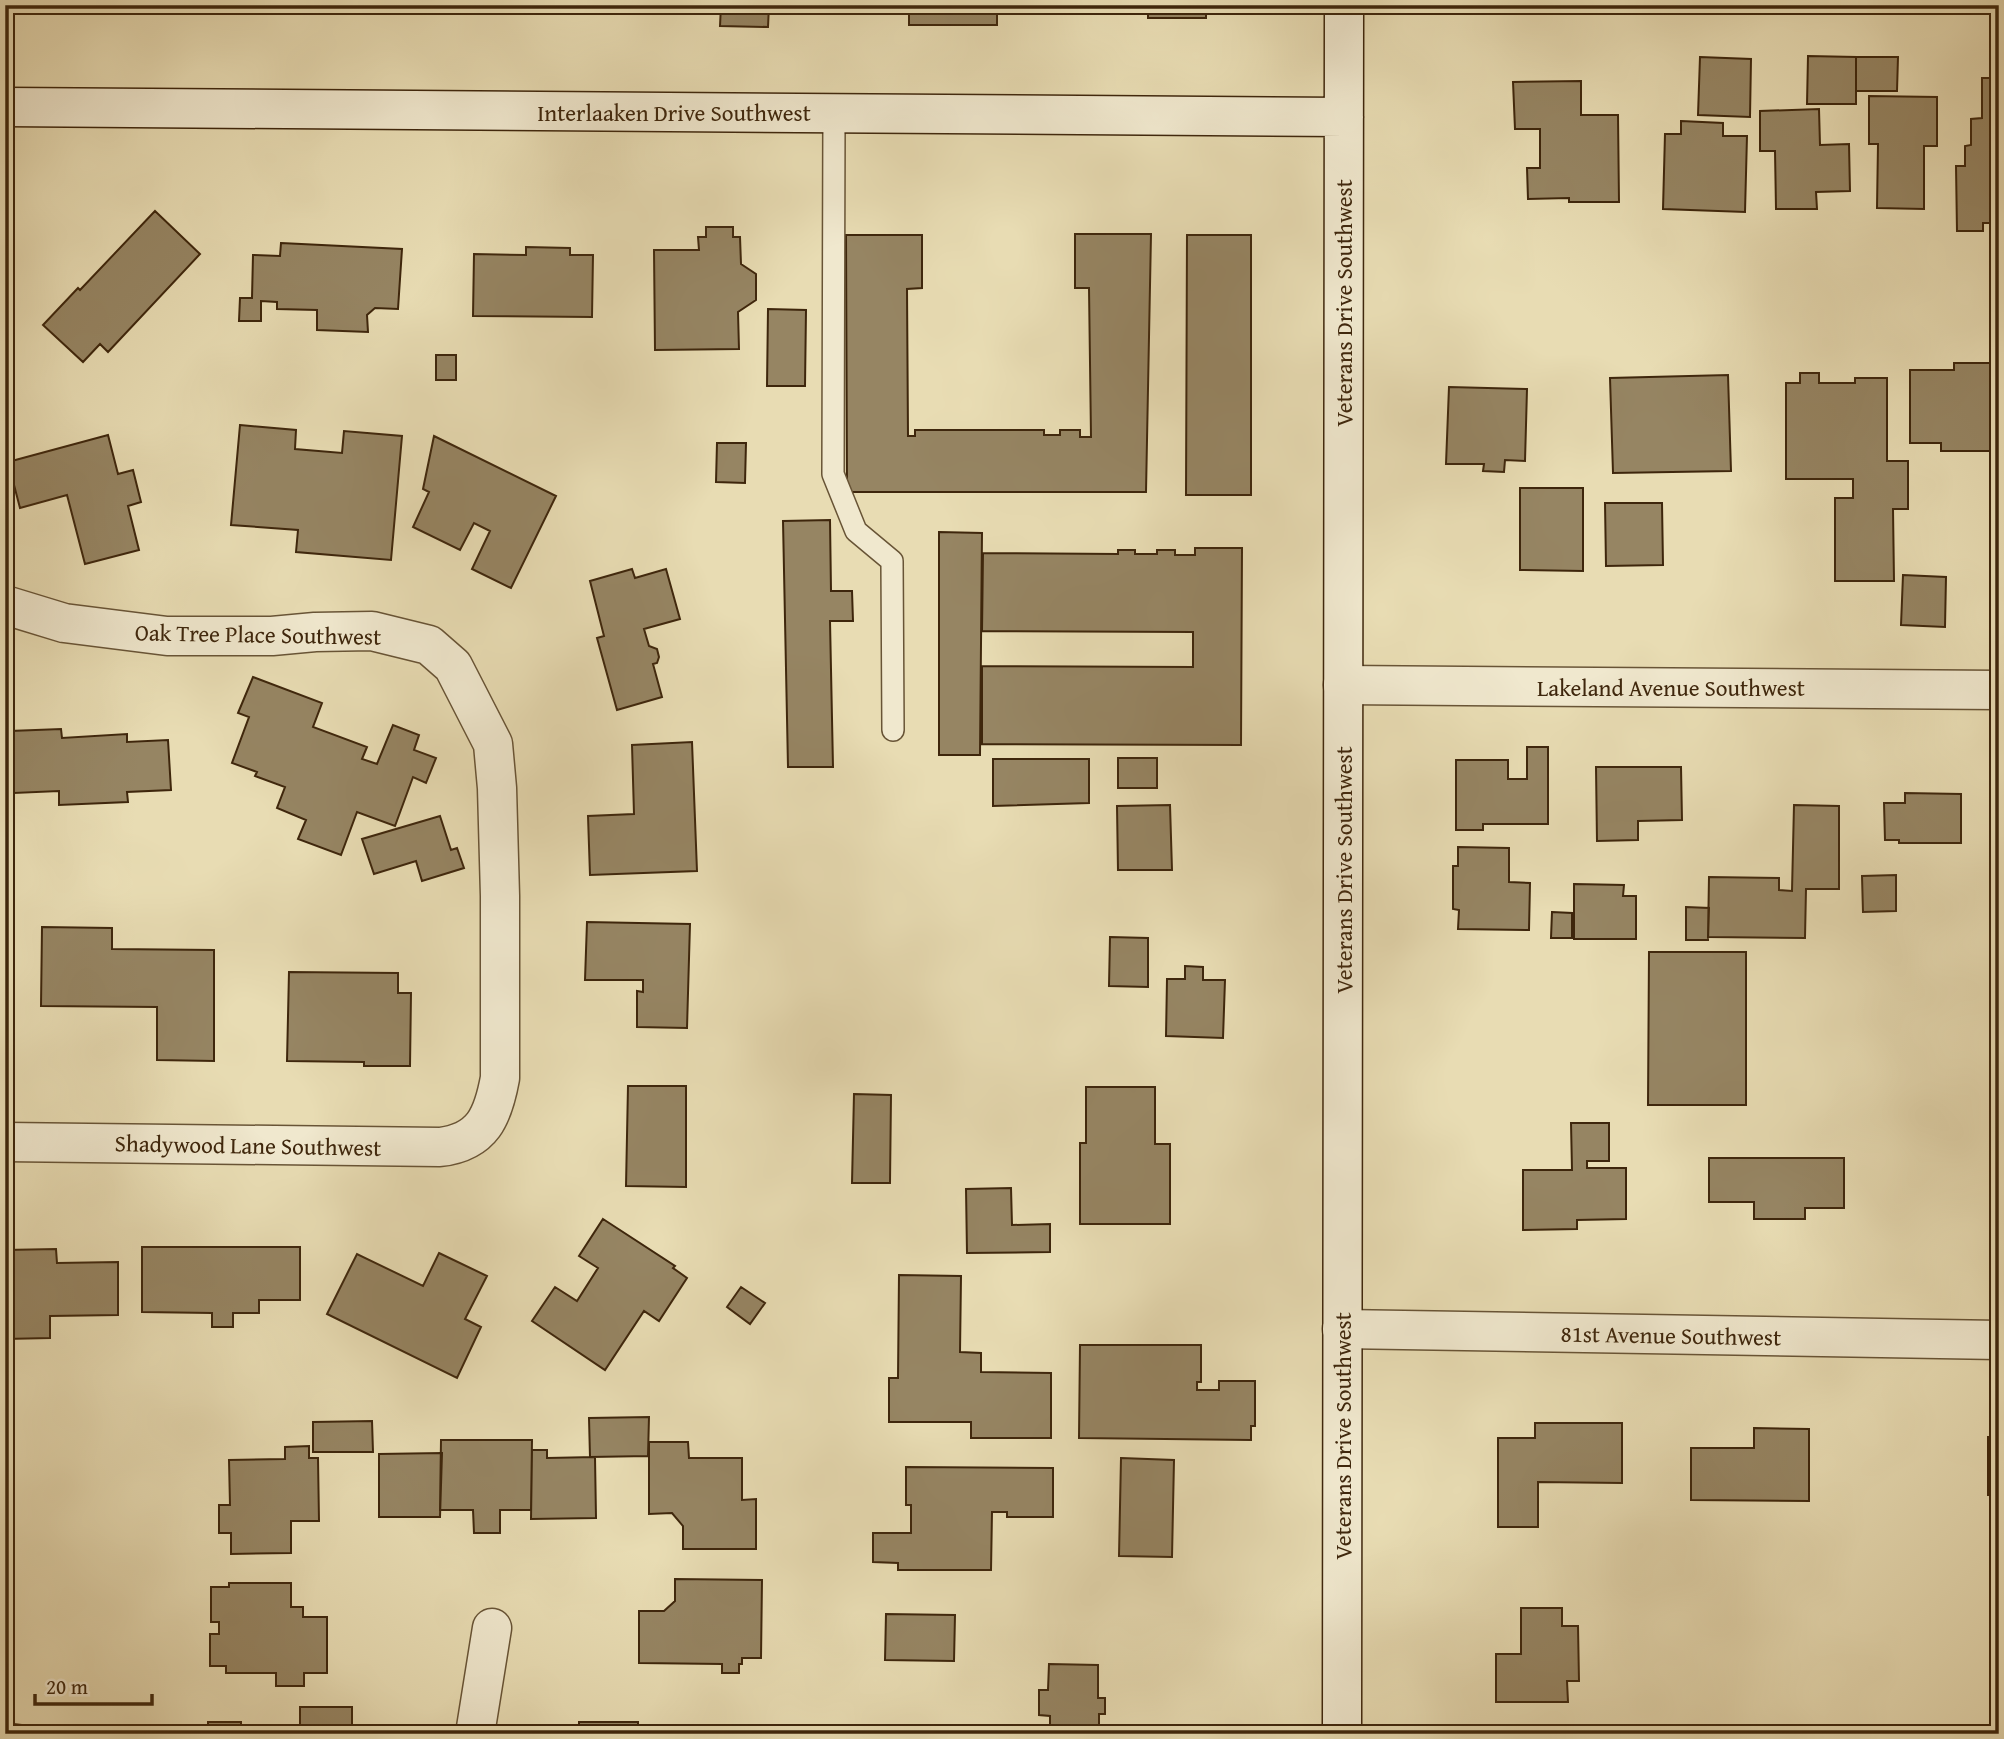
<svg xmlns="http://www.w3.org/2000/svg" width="2004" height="1739" font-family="'Gentium Book Plus',serif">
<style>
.building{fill:#968563;stroke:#3e260c;stroke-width:2}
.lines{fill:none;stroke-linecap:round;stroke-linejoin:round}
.lane-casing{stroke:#685436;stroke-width:24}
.street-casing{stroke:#685436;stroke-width:41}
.secondary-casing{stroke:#3e260c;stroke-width:41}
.lane{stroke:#f0e8ce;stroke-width:21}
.street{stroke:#f0e8ce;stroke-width:38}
.secondary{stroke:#f0e8ce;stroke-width:38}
.labels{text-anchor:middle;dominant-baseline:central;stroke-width:6;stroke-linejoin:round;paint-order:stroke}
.street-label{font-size:23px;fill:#3e260c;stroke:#f0e8ce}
</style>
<rect width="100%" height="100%" fill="#e8dcb3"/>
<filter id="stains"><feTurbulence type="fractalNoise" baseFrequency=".00286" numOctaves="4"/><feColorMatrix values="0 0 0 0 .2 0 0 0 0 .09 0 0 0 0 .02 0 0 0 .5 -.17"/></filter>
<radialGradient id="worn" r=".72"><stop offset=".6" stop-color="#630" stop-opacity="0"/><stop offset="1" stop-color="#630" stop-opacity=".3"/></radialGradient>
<path class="building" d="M 721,5 L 769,5 L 768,27 L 720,26 Z
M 909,5 L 997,5 L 997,25 L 909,25 Z
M 1121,5 L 1206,5 L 1206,18 L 1148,18 L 1148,11 L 1121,11 Z
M 1808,56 L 1856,57 L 1856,104 L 1807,104 Z
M 1700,57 L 1751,59 L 1750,117 L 1698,115 Z
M 1856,57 L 1898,57 L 1897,91 L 1856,91 Z
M 1982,78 L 1999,78 L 1999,223 L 1983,223 L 1983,231 L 1957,231 L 1956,166 L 1965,166 L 1965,146 L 1971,145 L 1971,119 L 1982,118 Z
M 1581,81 L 1581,115 L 1618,115 L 1619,202 L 1569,202 L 1569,198 L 1528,199 L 1527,168 L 1540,168 L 1540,129 L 1515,129 L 1513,82 Z
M 1869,96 L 1937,97 L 1937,146 L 1924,146 L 1924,209 L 1877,208 L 1878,144 L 1869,144 Z
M 1819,109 L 1820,145 L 1849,144 L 1850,191 L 1816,192 L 1817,209 L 1776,209 L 1775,151 L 1760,151 L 1760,111 Z
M 1681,121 L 1723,123 L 1723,136 L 1747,136 L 1745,212 L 1663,209 L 1665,134 L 1681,134 Z
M 155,211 L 200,254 L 108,352 L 100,344 L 83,362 L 43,325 L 78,288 L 80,290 Z
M 706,227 L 733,227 L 733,237 L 740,237 L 741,264 L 756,274 L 756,300 L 738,312 L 739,349 L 655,350 L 654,250 L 699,250 L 698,237 L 706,237 Z
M 1075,234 L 1151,234 L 1146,492 L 847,492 L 846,235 L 922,235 L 922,288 L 907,289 L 908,436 L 915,436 L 915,430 L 1044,430 L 1044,435 L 1060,435 L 1060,430 L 1080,430 L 1080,437 L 1091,437 L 1089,288 L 1075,288 Z
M 1187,235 L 1251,235 L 1251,495 L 1186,495 Z
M 281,243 L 402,249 L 398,309 L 375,308 L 367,315 L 368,332 L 317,330 L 317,310 L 277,309 L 277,302 L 261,301 L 261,321 L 239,321 L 240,298 L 252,298 L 253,255 L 280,256 Z
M 526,247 L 570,248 L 570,255 L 593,255 L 592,317 L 473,316 L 474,254 L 526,255 Z
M 768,309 L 806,310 L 805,386 L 767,386 Z
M 436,355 L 456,355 L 456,380 L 436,380 Z
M 1954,363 L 1999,363 L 1999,451 L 1941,451 L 1941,443 L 1910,443 L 1910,370 L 1954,370 Z
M 1800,373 L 1819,373 L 1819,383 L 1855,383 L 1855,378 L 1887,378 L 1887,461 L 1908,461 L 1908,509 L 1893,509 L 1894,581 L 1835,581 L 1835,498 L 1853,498 L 1853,479 L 1786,479 L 1786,383 L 1800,383 Z
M 1728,375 L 1731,471 L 1613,473 L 1610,378 Z
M 1449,387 L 1527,389 L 1525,461 L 1505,460 L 1504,472 L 1483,471 L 1484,464 L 1446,464 Z
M 240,425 L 296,430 L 295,449 L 342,453 L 344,431 L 402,436 L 391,560 L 296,552 L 298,530 L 231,525 Z
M 108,435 L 118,474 L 133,470 L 141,502 L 128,506 L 139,550 L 85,564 L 67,495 L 20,508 L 8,462 Z
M 434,436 L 556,496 L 511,588 L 472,569 L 490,531 L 474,523 L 460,550 L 413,527 L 429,492 L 423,489 Z
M 717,443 L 746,443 L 745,483 L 716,482 Z
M 1520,488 L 1583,488 L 1583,571 L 1520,570 Z
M 1605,503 L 1662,503 L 1663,565 L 1606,566 Z
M 830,520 L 831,591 L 852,591 L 853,621 L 830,621 L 833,767 L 788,767 L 783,521 Z
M 939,532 L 982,533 L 980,755 L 939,755 Z
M 1195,548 L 1242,548 L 1241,745 L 982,744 L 982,666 L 1193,667 L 1193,632 L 982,631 L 983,553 L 1118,554 L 1118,550 L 1135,550 L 1135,554 L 1157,554 L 1157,550 L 1175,550 L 1175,555 L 1195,555 Z
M 632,569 L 635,578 L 666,569 L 680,619 L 644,629 L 649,646 L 657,649 L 659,657 L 657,663 L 653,664 L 662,697 L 617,710 L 597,638 L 604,636 L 590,581 Z
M 1995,574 L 1999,574 L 1999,626 L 1995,626 Z
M 1903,575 L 1946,577 L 1945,627 L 1901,625 Z
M 253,677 L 322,703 L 313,727 L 367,747 L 362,759 L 377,764 L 393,725 L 419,735 L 414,750 L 436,758 L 426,783 L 413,777 L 395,826 L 357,812 L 341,855 L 298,839 L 306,820 L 277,808 L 285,787 L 255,776 L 257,772 L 232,763 L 249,717 L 238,713 Z
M 61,729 L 62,738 L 127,734 L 127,742 L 168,740 L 171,790 L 127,792 L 128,802 L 59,805 L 59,791 L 14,793 L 10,731 Z
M 692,742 L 697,871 L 590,875 L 588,816 L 634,814 L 632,745 Z
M 1527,747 L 1548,747 L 1548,824 L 1483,824 L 1483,830 L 1456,830 L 1456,760 L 1508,760 L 1508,779 L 1527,779 Z
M 1118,758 L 1157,758 L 1157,788 L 1118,788 Z
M 993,759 L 1089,759 L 1089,803 L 993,806 Z
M 1596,767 L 1681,767 L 1682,820 L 1638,821 L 1638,840 L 1597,841 Z
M 1905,793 L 1961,794 L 1961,843 L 1899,843 L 1899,840 L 1885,840 L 1884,803 L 1905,803 Z
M 1995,798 L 1999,798 L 1999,849 L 1996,849 Z
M 1170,805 L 1172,870 L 1118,870 L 1117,806 Z
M 1794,805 L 1839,806 L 1839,889 L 1806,889 L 1805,938 L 1708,937 L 1709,877 L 1779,878 L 1779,890 L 1792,891 Z
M 440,816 L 451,850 L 457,848 L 464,868 L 422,881 L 416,861 L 374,874 L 362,839 Z
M 1458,847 L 1509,848 L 1509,882 L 1530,883 L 1529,930 L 1458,929 L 1459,910 L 1453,909 L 1453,866 L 1458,866 Z
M 1896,875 L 1896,911 L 1863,912 L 1862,876 Z
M 1574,884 L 1624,885 L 1623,896 L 1636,896 L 1636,939 L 1574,939 Z
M 1686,907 L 1709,908 L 1708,940 L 1686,940 Z
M 1552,912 L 1572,913 L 1572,938 L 1551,938 Z
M 587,922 L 690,924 L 687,1028 L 637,1027 L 637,991 L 643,992 L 643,980 L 585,980 Z
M 42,927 L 112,928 L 112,949 L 214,950 L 214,1061 L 157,1060 L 157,1007 L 41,1006 Z
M 1110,937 L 1148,938 L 1148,987 L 1109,986 Z
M 1649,952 L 1746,952 L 1746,1105 L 1648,1105 Z
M 1185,966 L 1203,967 L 1203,980 L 1225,980 L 1223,1038 L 1166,1036 L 1167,979 L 1185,979 Z
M 289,972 L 398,973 L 398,993 L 411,993 L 410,1066 L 364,1066 L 364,1062 L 287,1061 Z
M 628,1086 L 686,1086 L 686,1187 L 626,1186 Z
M 1086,1087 L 1155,1087 L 1155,1144 L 1170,1144 L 1170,1224 L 1080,1224 L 1080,1143 L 1086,1143 Z
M 854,1094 L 891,1095 L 890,1183 L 852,1183 Z
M 1571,1123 L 1609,1123 L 1609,1161 L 1587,1161 L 1587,1168 L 1626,1168 L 1626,1219 L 1577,1220 L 1577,1229 L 1523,1230 L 1523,1170 L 1572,1170 Z
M 1709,1158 L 1844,1158 L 1844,1208 L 1805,1208 L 1805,1219 L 1754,1219 L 1754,1202 L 1709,1202 Z
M 1011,1188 L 1012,1225 L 1050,1224 L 1050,1252 L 967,1253 L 966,1189 Z
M 603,1219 L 675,1266 L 673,1268 L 687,1278 L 659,1321 L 644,1311 L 605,1370 L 532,1321 L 555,1287 L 577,1301 L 598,1268 L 579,1256 Z
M 142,1247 L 300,1247 L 300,1300 L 259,1300 L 259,1313 L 233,1313 L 233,1327 L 212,1327 L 212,1313 L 142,1312 Z
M 56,1249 L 57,1263 L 118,1262 L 118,1315 L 50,1316 L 50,1338 L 5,1339 L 5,1250 Z
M 439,1253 L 487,1276 L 465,1319 L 481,1327 L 457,1378 L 327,1314 L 357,1254 L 423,1286 Z
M 899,1275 L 961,1276 L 960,1352 L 981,1353 L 981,1372 L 1051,1373 L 1051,1438 L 971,1438 L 971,1422 L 889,1422 L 889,1378 L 898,1378 Z
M 741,1287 L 765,1303 L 750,1324 L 727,1307 Z
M 1080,1345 L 1201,1345 L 1201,1382 L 1197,1382 L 1197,1390 L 1219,1390 L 1219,1381 L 1255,1381 L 1255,1426 L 1251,1426 L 1251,1440 L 1079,1438 Z
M 649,1417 L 648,1456 L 590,1457 L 589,1418 Z
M 372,1421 L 373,1452 L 313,1452 L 313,1422 Z
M 1535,1423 L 1622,1423 L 1622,1483 L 1538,1482 L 1538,1527 L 1498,1527 L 1498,1438 L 1535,1438 Z
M 1754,1428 L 1809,1429 L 1809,1501 L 1691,1500 L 1691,1448 L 1754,1448 Z
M 1988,1437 L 1999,1437 L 1999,1509 L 1992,1509 L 1992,1495 L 1988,1495 Z
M 441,1440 L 532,1440 L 531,1510 L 500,1510 L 500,1533 L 474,1533 L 473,1510 L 440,1510 Z
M 649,1442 L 688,1442 L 689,1458 L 742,1458 L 742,1500 L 756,1499 L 756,1549 L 683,1549 L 683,1526 L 672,1513 L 649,1514 Z
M 309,1446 L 309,1458 L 318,1458 L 319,1521 L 291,1521 L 291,1553 L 231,1554 L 231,1533 L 219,1533 L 219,1505 L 230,1505 L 229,1460 L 285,1459 L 285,1447 Z
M 532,1450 L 547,1450 L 547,1458 L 595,1457 L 596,1518 L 531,1519 Z
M 442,1453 L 440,1517 L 379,1517 L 379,1454 Z
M 1121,1458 L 1174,1460 L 1172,1557 L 1119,1556 Z
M 906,1467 L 1053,1468 L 1053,1517 L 1007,1517 L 1007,1512 L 992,1512 L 991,1570 L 898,1570 L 898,1563 L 873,1562 L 873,1533 L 911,1533 L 911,1505 L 906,1505 Z
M 675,1579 L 762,1580 L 761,1658 L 742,1658 L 742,1664 L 739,1664 L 739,1673 L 722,1673 L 722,1664 L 639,1663 L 639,1611 L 664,1611 L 675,1601 Z
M 229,1583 L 291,1583 L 291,1607 L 303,1607 L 303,1617 L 327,1617 L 327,1673 L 304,1673 L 304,1686 L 276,1686 L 276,1673 L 226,1673 L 226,1666 L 210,1666 L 210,1634 L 219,1634 L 219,1622 L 211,1622 L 211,1587 L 229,1587 Z
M 1521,1608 L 1562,1608 L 1562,1626 L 1578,1626 L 1579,1681 L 1567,1681 L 1568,1702 L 1496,1702 L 1496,1654 L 1521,1654 Z
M 886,1614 L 955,1615 L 954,1661 L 885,1660 Z
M 1049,1664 L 1098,1665 L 1098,1698 L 1105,1698 L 1105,1714 L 1099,1714 L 1099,1734 L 1050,1734 L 1050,1716 L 1039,1715 L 1039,1690 L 1048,1690 Z
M 300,1707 L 352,1707 L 352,1734 L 300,1734 Z
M 208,1722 L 241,1722 L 241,1734 L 208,1734 Z
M 579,1722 L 638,1722 L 638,1734 L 579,1734 Z
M 5,1723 L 98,1734 L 5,1734 Z"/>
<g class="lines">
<defs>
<path id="lane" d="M 834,113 L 833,474 L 856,531 L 892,561 L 893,730"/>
<path id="street" d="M 5,605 L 64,623 L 167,636 L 272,636 L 315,632 L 372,631 L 429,645 L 453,666 L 493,744 L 497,788 L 500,896 L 500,1078 C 493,1116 483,1142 440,1147 L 5,1142
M 1343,685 L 1999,690
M 1342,1329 L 1999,1340
M 475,1734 L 492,1628"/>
<path id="secondary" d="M 5,107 L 1344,117
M 1342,1734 L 1344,5"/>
</defs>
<use href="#lane" class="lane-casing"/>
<use href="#street" class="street-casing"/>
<use href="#secondary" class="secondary-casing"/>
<use href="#lane" class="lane"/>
<use href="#street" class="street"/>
<use href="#secondary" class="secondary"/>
</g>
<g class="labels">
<g class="street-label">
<text x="674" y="112">Interlaaken Drive Southwest</text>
<text transform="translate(1343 303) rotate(-90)">Veterans Drive Southwest</text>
<text transform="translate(258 634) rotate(1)">Oak Tree Place Southwest</text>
<text x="1671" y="687">Lakeland Avenue Southwest</text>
<text transform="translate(1343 870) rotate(-90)">Veterans Drive Southwest</text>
<text transform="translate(248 1145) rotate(1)">Shadywood Lane Southwest</text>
<text transform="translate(1671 1335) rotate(1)">81st Avenue Southwest</text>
<text transform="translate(1342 1436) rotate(-90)">Veterans Drive Southwest</text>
</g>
</g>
<rect width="2004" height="1739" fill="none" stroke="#e8dcb3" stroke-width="28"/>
<rect x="7" y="7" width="1990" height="1725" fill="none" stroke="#3e260c" stroke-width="3.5"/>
<rect x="14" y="14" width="1976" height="1711" fill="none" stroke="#3e260c" stroke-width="2"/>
<path d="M35 1694v10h117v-10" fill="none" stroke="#3e260c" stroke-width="3.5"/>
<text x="46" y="1694" font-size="21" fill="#3e260c" stroke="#f0e8ce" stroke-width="5" paint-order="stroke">20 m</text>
<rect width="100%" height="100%" filter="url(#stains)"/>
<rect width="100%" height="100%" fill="url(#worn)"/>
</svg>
